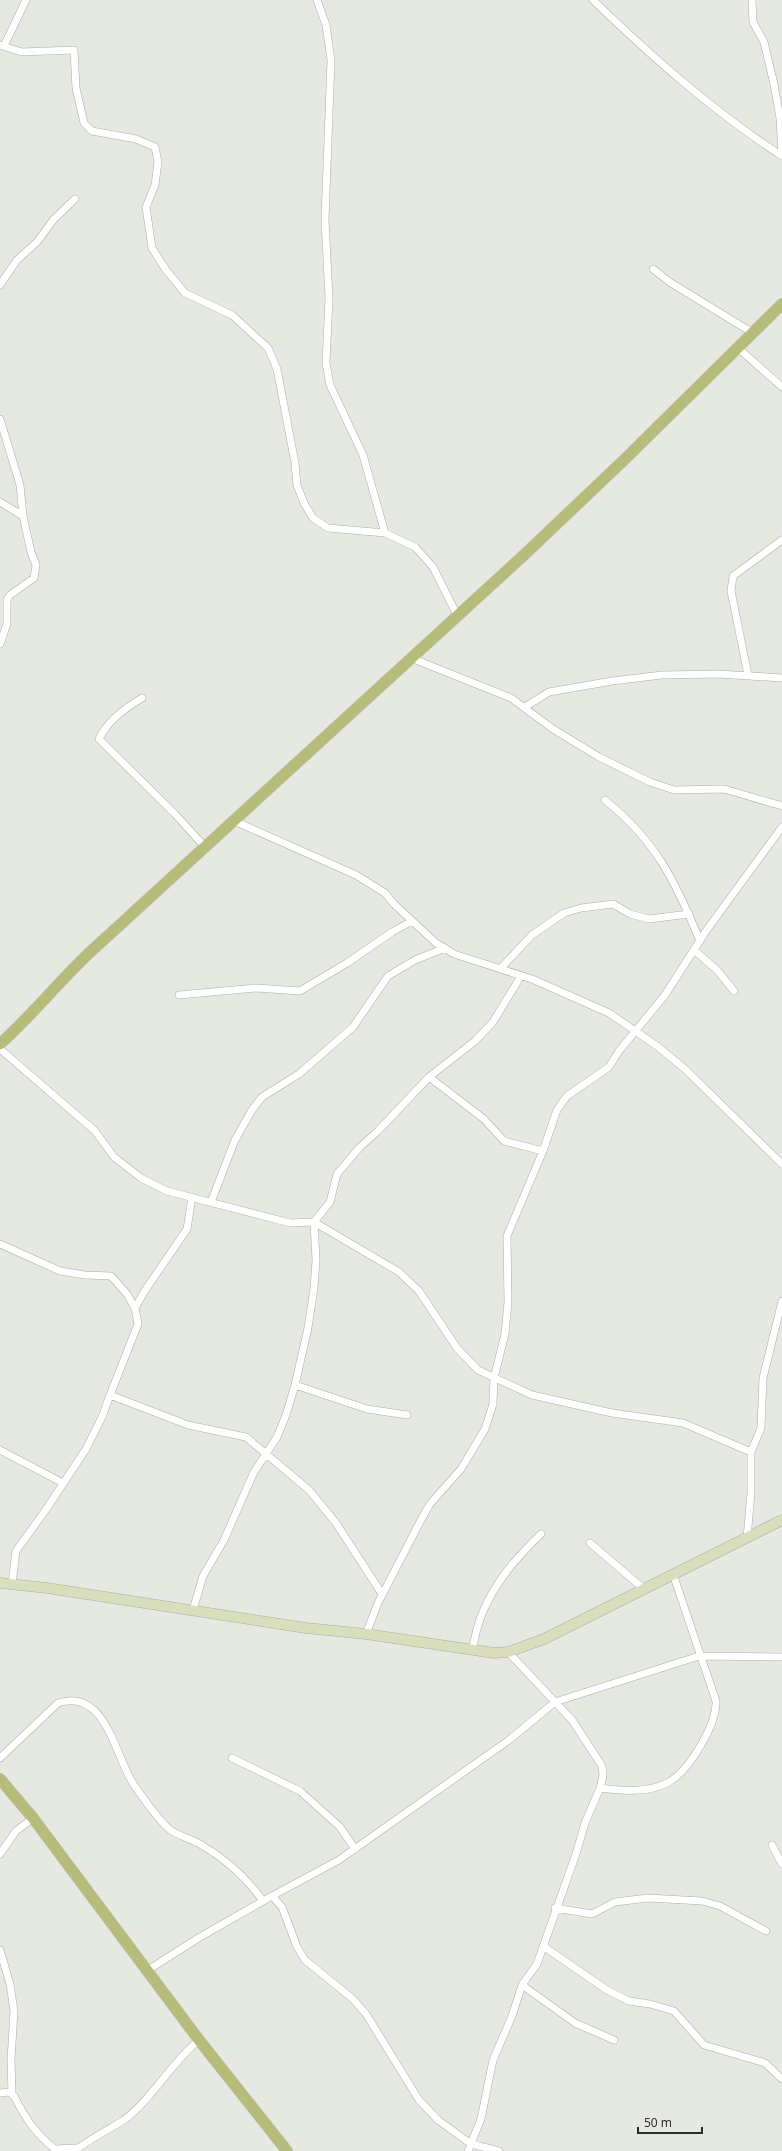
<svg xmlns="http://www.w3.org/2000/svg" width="782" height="2151" font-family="'Noto Sans',sans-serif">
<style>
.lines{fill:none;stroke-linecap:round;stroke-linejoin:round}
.street-casing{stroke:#acada7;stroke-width:8}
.secondary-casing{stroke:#acada7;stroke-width:11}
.primary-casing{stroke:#c4c4c4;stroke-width:12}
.street{stroke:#fff;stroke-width:7}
.secondary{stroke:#dadebc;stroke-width:10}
.primary{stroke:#b6bc79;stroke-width:11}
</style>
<rect width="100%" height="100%" fill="#e6e8e2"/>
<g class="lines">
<defs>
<path id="street" d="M 317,0 L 326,25 L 331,60 L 325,219 L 329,298 L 326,363 L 330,385 L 363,455 L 385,533
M 593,0 C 652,57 713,111 782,156
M 752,0 L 753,22 L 764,42 L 774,84 L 780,118 L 782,155
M 0,45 L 21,52 L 74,50 L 76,88 L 84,123 L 92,131 L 136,139 L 155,147 L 158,162 L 155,185 L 146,207 L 152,248 L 166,270 L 185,293 L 232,315 L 268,348 L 277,369 L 295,463 L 297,485 L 304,503 L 313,518 L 328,528 L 385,533 L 415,547 L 433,567 L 457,615
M 4,46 L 26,0
M 653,269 L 671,283 L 753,333
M 0,285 L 17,260 L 37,242 L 54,219 L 75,199
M 738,348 L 782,387
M 0,419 L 20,485 L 23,516 L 31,552 L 36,565 L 34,578 L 10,595 L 7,600 L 7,624 L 0,644
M 0,502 L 23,516
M 411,658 L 511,698 L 553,729 L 599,757 L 650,782 L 674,790 L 724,789 L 782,806
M 748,675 L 731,591 L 733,576 L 782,540
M 142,698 C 125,708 107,721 99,739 L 175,814 L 204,846
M 525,707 L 549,692 L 612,681 L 662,675 L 718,674 L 782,678
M 605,800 C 657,842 675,881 700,941
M 232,820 L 356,875 L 385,893 L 394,904 L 436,943 L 454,954 L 532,979 L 609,1013 L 657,1046 L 685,1069 L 782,1164
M 694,950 L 717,970 L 734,991
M 500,969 L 532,935 L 564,913 L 581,908 L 613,904 L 630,914 L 649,919 L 689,914
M 179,995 L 256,988 L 300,991 L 347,963 L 392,932 L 412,921
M 0,1049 L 95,1131 L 114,1157 L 141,1178 L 167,1191 L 290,1223 L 314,1222 L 399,1272 L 419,1291 L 457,1348 L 478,1370 L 532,1395 L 612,1413 L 683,1423 L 751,1452
M 429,1077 L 484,1119 L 504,1141 L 543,1151
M 192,1197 L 187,1229 L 144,1292 L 135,1308 L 138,1324 L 110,1395 L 188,1425 L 246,1437 L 309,1490 L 336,1523 L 382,1594
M 211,1202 L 235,1140 L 252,1110 L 262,1097 L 299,1074 L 353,1027 L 388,976 L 415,960 L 445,948
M 0,1244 L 60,1271 L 85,1275 L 111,1276 L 127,1294 L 135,1308
M 295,1385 L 367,1409 L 407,1415
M 0,1450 L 63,1483
M 747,1538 L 751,1493 L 751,1452 L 761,1428 L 763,1378 L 782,1301
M 590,1543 L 644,1589
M 12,1584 L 16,1551 L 45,1511 L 86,1449 L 102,1417 L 110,1395
M 193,1610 L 203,1576 L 224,1540 L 254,1472 L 277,1437 L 286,1415 L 295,1385 L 308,1328 L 314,1288 L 316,1260 L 314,1222 L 330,1202 L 337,1174 L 360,1147 L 378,1131 L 429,1077 L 475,1041 L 493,1022 L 521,976
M 366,1634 L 378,1603 L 422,1518 L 430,1504 L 461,1469 L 485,1429 L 493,1404 L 494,1378 L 505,1334 L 508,1302 L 507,1236 L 543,1151 L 557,1110 L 567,1096 L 609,1067 L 619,1051 L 665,995 L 706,931 L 782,827
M 472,1650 C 475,1639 477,1625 482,1614 C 495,1582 516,1558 541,1534
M 0,1758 L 58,1703 C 106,1687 115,1757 134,1785 C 143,1798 157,1818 168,1828 C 175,1835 189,1838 198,1843 C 223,1857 246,1877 263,1901
M 232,1758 L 300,1791 L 340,1827 L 355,1849
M 600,1788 C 622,1791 647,1793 667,1783 C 689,1772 717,1724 716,1701 L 673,1574
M 772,1845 L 782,1864
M 0,1854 L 16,1831 L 33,1818
M 272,1896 L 339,1860 L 509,1740 L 555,1702 L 699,1656 L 782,1657
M 555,1908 L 592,1914 L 615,1902 L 648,1898 L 702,1901 L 720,1906 L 766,1931
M 543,1946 L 607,1990 L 629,2001 L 650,2004 L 674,2011 L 704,2045 L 765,2063 L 782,2079
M 0,1950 L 10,1984 L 14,2011 L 11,2060 L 12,2093
M 148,1970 L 200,1937 L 272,1896 L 282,1907 L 297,1947 L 305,1960 L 353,1999 L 366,2014 L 419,2100 L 438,2120 L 471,2144 L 499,2151
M 522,1985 L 575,2023 L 614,2040
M 0,2093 L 9,2092 L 14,2096 C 27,2121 35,2133 57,2151
M 54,2149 L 77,2148
M 75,2151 C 81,2144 113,2127 124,2120 C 153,2098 171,2063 199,2040
M 468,2151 L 481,2119 L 493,2060 L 512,2016 L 522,1985 L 537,1964 L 576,1854 L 585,1823 L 600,1788 L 603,1776 L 602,1766 L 572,1720 L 508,1652"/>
<path id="secondary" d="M 0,1583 L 47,1588 L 306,1628 L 366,1634 L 494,1653 L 508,1652 L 544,1639 L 782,1520"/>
<path id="primary" d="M 0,1044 C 31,1016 57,984 87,955 L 524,555 L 624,460 L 782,304
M 0,1779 L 33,1818 L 199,2040 L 287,2151"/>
</defs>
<use href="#street" class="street-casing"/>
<use href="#secondary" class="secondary-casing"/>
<use href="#primary" class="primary-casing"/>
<use href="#street" class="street"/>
<use href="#secondary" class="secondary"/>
<use href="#primary" class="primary"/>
</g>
<path d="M638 2127v6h64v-6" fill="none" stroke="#2d2e2b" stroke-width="2"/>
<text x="644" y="2127" font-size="12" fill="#2d2e2b" stroke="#e6e8e2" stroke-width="3" paint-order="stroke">50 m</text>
</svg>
